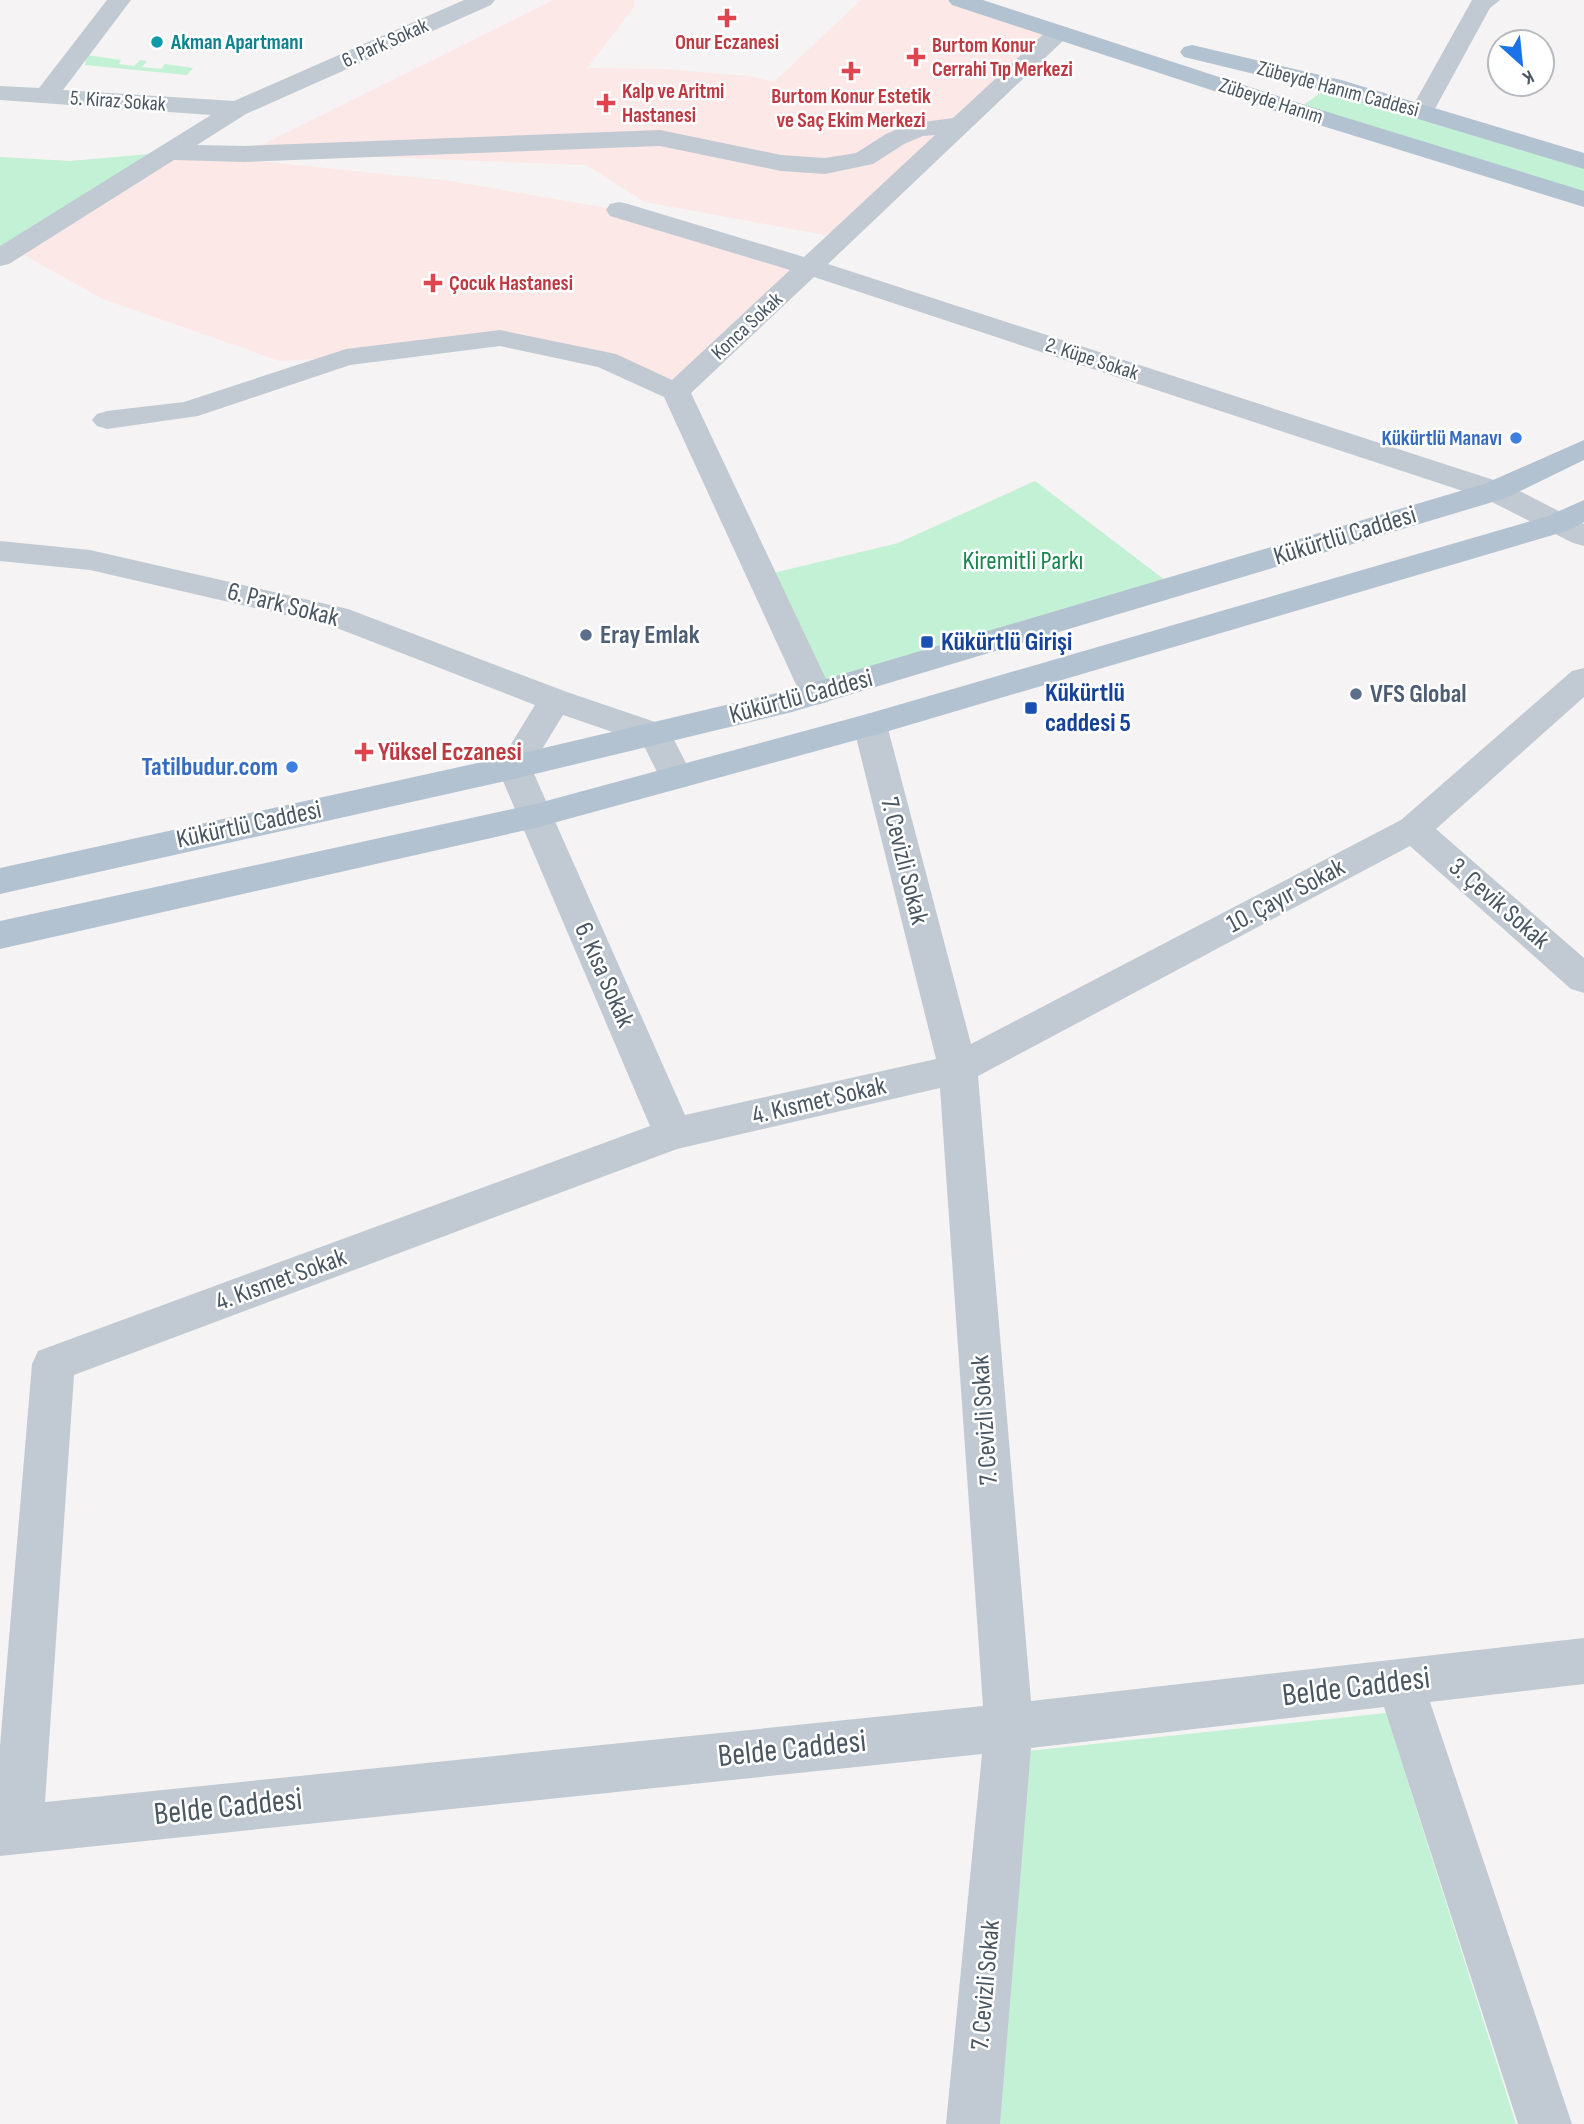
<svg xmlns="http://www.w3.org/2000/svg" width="1584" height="2124" font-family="'Sofia Sans Condensed',sans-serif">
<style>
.medical{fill:#fce8e6}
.green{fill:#c3f1d5}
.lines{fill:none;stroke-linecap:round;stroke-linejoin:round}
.minor{fill:#c1cad2;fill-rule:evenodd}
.major{fill:#b3c2d1;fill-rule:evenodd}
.health-dot{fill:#e0444e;stroke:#fff;stroke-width:2.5}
.culture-dot{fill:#0f9aa8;stroke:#fff;stroke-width:2.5}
.shop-dot{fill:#3f7fe0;stroke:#fff;stroke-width:2.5}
.service-dot{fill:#5c6f8a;stroke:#fff;stroke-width:2.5}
.transit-dot{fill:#1a4fb4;stroke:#fff;stroke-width:2.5}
.labels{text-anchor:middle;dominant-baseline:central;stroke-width:5;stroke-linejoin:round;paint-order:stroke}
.far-culture-label{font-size:21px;font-weight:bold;fill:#0d838f;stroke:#fff;text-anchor:start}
.far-health-label{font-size:21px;font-weight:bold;fill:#be3a42;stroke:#fff;text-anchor:start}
.far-street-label{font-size:21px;fill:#4a5661;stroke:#fff}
.far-shop-label{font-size:21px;font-weight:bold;fill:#366cbe;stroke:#fff;text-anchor:end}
.street-label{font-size:26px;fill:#4a5661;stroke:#fff}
.park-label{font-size:26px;fill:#17864f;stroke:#fff}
.service-label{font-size:26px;font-weight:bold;fill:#4e5e75;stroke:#fff;text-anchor:start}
.transit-label{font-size:26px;font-weight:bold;fill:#164399;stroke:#fff;text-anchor:start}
.health-label{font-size:26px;font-weight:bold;fill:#be3a42;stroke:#fff;text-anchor:start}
.shop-label{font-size:26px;font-weight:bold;fill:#366cbe;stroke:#fff;text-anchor:end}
.near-street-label{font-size:32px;fill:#4a5661;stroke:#fff}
</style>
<rect width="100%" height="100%" fill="#f5f3f3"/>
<path class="medical" d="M 553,0 L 634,0 L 634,7 L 587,68 L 663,69 L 749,76 L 774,82 L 861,0 L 960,0 L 1059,32 L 841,238 L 645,202 L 586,165 L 280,153 L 244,154 Z
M 172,152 L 450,181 L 619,210 L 810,267 L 676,392 L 606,360 L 500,338 L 346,357 L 280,361 L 103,299 L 15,250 Z"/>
<path class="green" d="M 87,55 L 121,60 L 119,64 L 134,66 L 140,60 L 147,61 L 142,67 L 161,69 L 165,64 L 193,68 L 187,75 L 85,65 Z
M 1332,85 L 1584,161 L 1584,199 L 1296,110 Z
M 172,152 L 0,258 L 0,157 L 70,161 Z
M 1035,481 L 1174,587 L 816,694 L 761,576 L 898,543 Z
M 1386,1713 L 1516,2124 L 996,2124 L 1028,1751 Z"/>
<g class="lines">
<path class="minor" d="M 107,0 L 131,0 L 63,90 L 234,101 L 464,0 L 495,0 L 491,5 L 246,114 L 197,145 L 244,146 L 660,130 L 781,155 L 825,158 L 856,153 L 886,134 L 909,124 L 953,118 L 1051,27 L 1067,27 L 1071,32 L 1067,37 L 828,264 L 1506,484 L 1584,524 L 1584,546 L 1573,543 L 1484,498 L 814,277 L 691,393 L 833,694 L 828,702 L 816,705 L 804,702 L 664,397 L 598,367 L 500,346 L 350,365 L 198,416 L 107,429 L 97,426 L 92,420 L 97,414 L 107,411 L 184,402 L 346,349 L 500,330 L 616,354 L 672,380 L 790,270 L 610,216 L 606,210 L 610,204 L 619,202 L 628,204 L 804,257 L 935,135 L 923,136 L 904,144 L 873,164 L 825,174 L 781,171 L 660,146 L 244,162 L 174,160 L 9,264 L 0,266 L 0,246 L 211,115 L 0,100 L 0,86 L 39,88 Z
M 1472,0 L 1500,0 L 1490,8 L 1431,116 L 1422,118 L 1413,116 L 1410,111 Z
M 0,541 L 90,550 L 348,609 L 567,692 L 667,726 L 693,777 L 688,786 L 676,789 L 664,786 L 642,742 L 563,715 L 531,767 L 685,1115 L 936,1059 L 853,725 L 858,717 L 870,713 L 882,717 L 887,725 L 971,1044 L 1401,820 L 1572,671 L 1584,668 L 1584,697 L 1436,829 L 1584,958 L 1584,993 L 1571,989 L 1410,846 L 978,1076 L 1031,1701 L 1584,1638 L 1584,1684 L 1430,1702 L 1572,2124 L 1518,2124 L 1384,1707 L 1031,1748 L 1000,2124 L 946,2124 L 982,1754 L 0,1856 L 0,1746 L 32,1364 L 38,1351 L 650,1126 L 497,767 L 535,705 L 329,625 L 90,570 L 0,561 ZM 940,1088 L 983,1706 L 45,1802 L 74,1375 L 677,1149 Z"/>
<path class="major" d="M 948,0 L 983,0 L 1305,105 L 1584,191 L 1584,207 L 1287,115 L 952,5 Z
M 1192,45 L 1341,80 L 1584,153 L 1584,169 L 1325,91 L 1184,57 L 1180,52 L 1184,47 Z
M 1584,440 L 1584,460 L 1506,498 L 792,712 L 514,779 L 0,894 L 0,868 L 514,755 L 789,690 L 1484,484 Z
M 1584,500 L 1584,522 L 1570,530 L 882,733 L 535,828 L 0,949 L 0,921 L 535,804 L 867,714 L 1548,516 Z"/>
</g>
<g class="health-dot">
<path d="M723.5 7.5h7v7h7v7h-7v7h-7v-7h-7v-7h7z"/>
<path d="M912.5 46.5h7v7h7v7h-7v7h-7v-7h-7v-7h7z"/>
<path d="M847.5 60.5h7v7h7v7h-7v7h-7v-7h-7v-7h7z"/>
<path d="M602.5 92.5h7v7h7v7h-7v7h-7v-7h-7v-7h7z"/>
<path d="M429.5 272.5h7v7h7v7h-7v7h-7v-7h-7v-7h7z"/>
<path d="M360.5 741.5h7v7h7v7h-7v7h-7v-7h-7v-7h7z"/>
</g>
<circle class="culture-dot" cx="157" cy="42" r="7"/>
<g class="shop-dot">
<circle cx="1516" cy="438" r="7"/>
<circle cx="292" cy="767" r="7"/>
</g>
<g class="service-dot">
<circle cx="586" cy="635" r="7"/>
<circle cx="1356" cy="694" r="7"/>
</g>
<g class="transit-dot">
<rect x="920" y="635" width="14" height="14" rx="3.5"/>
<rect x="1024" y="701" width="14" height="14" rx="3.5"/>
</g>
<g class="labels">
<g class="far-culture-label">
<text x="171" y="42">Akman Apartmanı</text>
</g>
<g class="far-health-label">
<text x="727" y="42" text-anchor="middle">Onur Eczanesi</text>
<text x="932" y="45">Burtom Konur<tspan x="932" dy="24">Cerrahi Tıp Merkezi</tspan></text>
<text x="622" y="91">Kalp ve Aritmi<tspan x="622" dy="24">Hastanesi</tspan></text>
<text x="851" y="96" text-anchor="middle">Burtom Konur Estetik<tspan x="851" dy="24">ve Saç Ekim Merkezi</tspan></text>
<text x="449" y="283">Çocuk Hastanesi</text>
</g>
<g class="far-street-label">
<text transform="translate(385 43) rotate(-24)">6. Park Sokak</text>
<text transform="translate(1338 89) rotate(15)">Zübeyde Hanım Caddesi</text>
<text transform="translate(118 101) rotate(4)">5. Kiraz Sokak</text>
<text transform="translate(1271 101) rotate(18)">Zübeyde Hanım</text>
<text transform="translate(747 326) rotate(-43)">Konca Sokak</text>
<text transform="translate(1092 359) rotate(18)">2. Küpe Sokak</text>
</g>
<g class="far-shop-label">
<text x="1502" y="438">Kükürtlü Manavı</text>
</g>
<g class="street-label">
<text transform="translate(1345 536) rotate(-17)">Kükürtlü Caddesi</text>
<text transform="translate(283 605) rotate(14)">6. Park Sokak</text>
<text transform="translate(801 697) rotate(-15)">Kükürtlü Caddesi</text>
<text transform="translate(249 825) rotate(-12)">Kükürtlü Caddesi</text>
<text transform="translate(904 861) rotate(76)">7. Cevizli Sokak</text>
<text transform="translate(1286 896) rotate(-28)">10. Çayır Sokak</text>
<text transform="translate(1499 904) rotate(41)">3. Çevik Sokak</text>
<text transform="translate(604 975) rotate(66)">6. Kısa Sokak</text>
<text transform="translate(819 1101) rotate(-13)">4. Kısmet Sokak</text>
<text transform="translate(281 1280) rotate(-20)">4. Kısmet Sokak</text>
<text transform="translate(985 1420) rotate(-94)">7. Cevizli Sokak</text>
<text transform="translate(986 1985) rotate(-85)">7. Cevizli Sokak</text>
</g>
<g class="park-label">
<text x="1023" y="561">Kiremitli Parkı</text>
</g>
<g class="service-label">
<text x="600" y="635">Eray Emlak</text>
<text x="1370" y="694">VFS Global</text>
</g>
<g class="transit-label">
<text x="941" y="642">Kükürtlü Girişi</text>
<text x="1045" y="693">Kükürtlü<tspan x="1045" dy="30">caddesi 5</tspan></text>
</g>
<g class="health-label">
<text x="378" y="752">Yüksel Eczanesi</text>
</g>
<g class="shop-label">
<text x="278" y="767">Tatilbudur.com</text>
</g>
<g class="near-street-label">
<text transform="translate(1356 1687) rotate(-7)">Belde Caddesi</text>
<text transform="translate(792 1749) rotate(-6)">Belde Caddesi</text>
<text transform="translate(228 1807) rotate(-6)">Belde Caddesi</text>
</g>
</g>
<g transform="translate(1521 63) rotate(153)"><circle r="33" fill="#ffffff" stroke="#b7bbc0" stroke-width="2"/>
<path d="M0-5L12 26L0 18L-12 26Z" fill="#1a73e8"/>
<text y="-10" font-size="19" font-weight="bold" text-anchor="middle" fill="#4a5661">K</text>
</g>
</svg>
